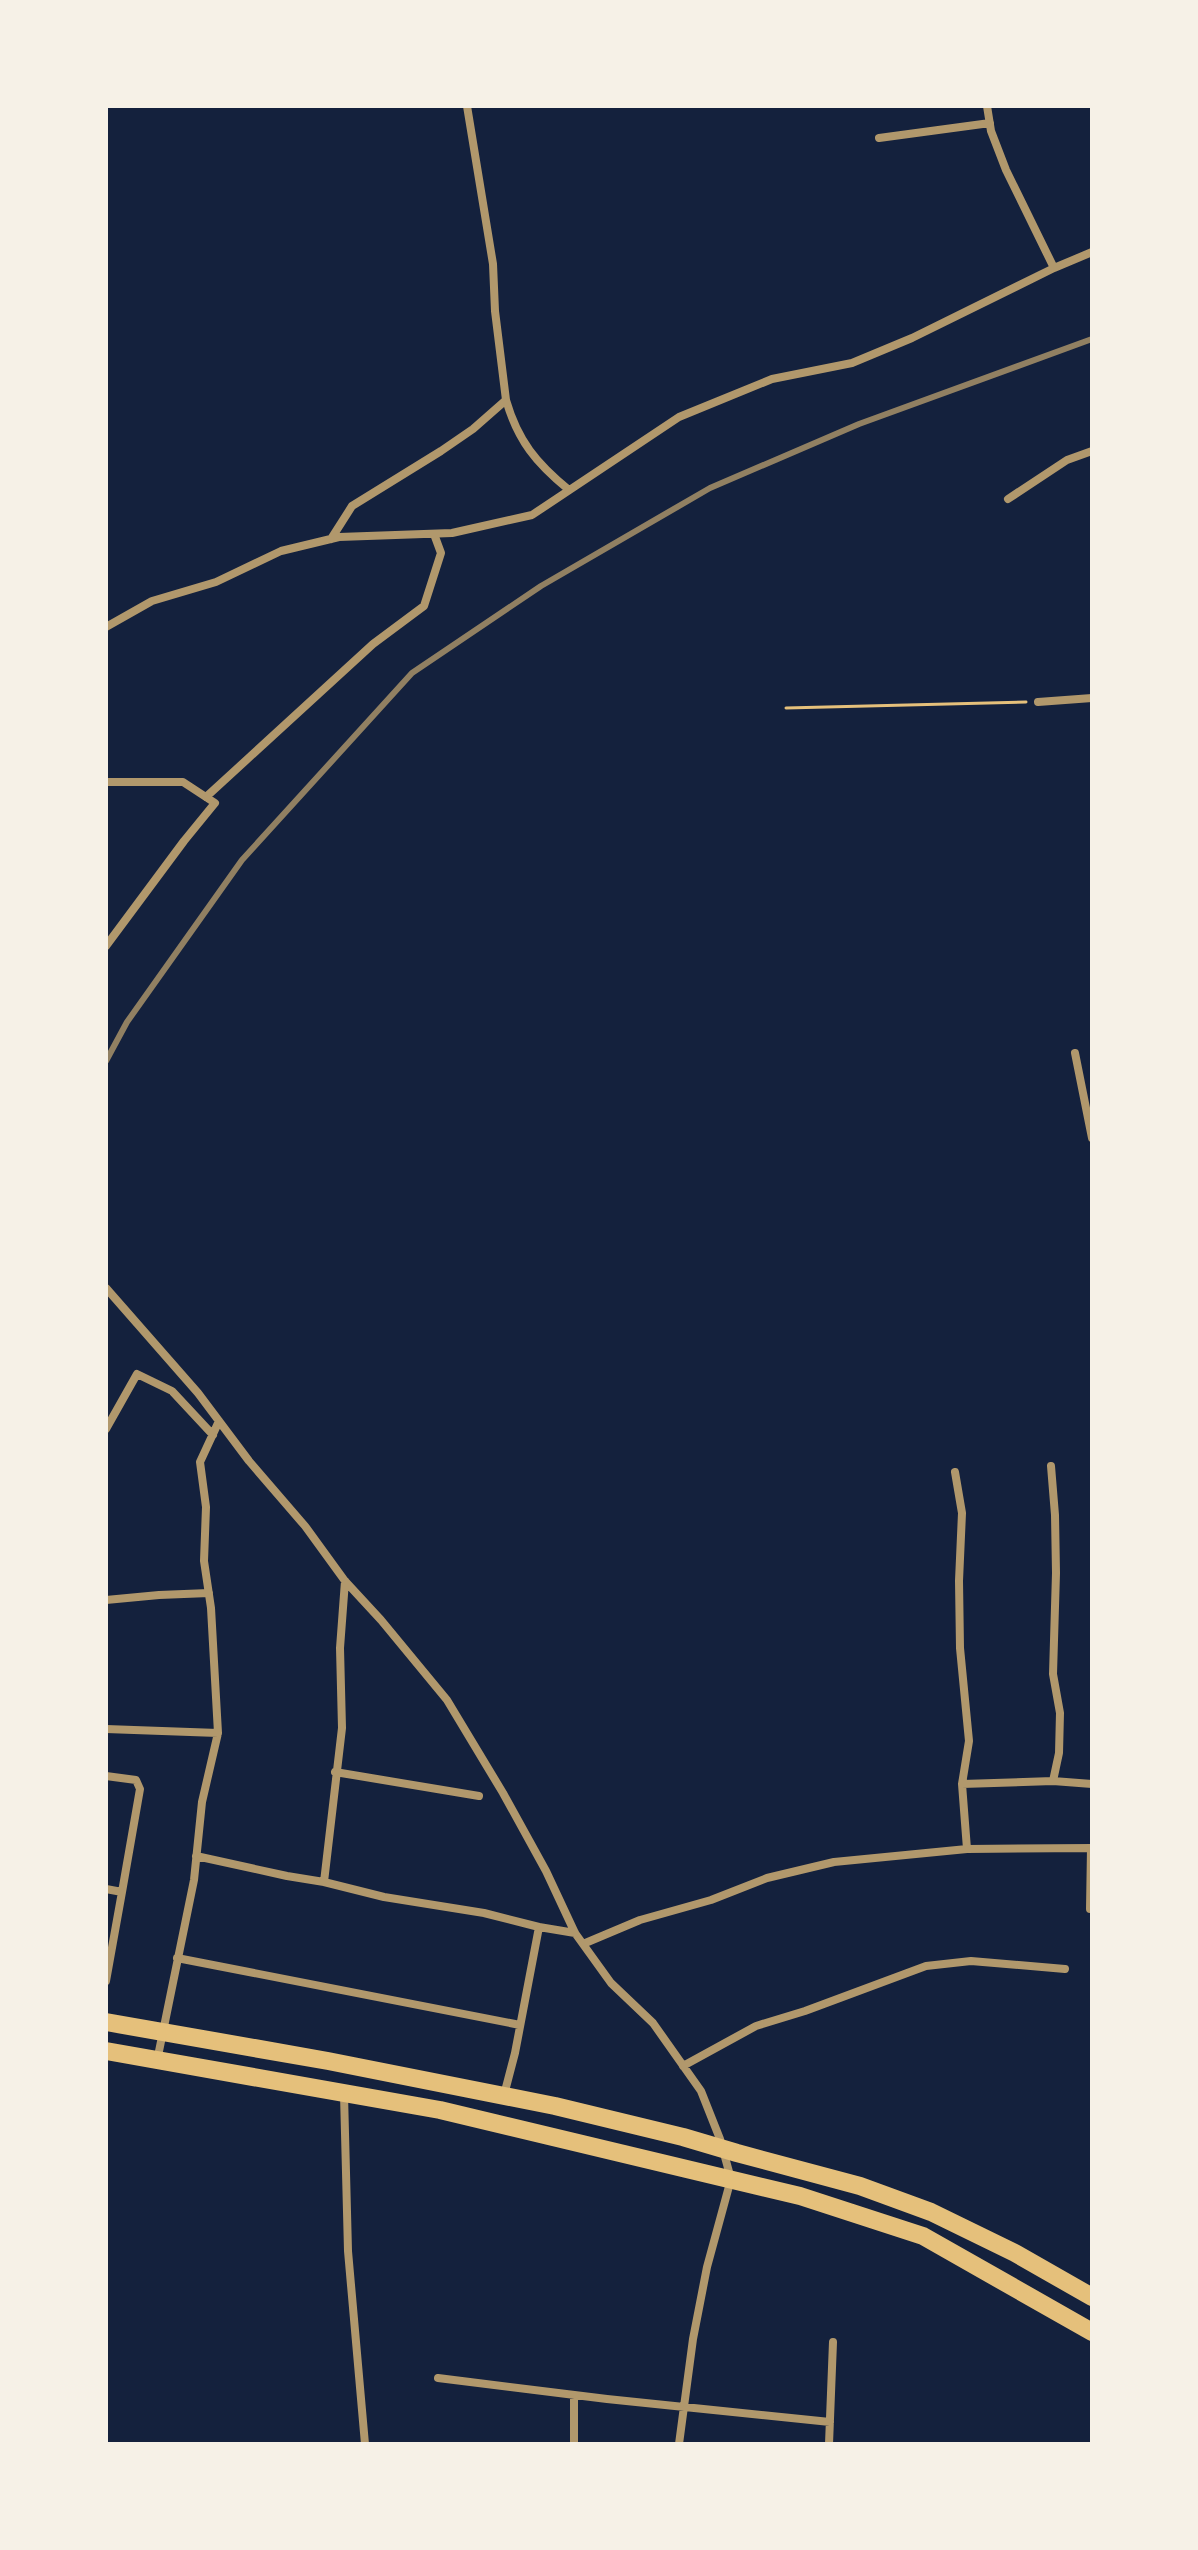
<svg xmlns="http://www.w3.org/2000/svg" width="1198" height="2550" font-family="Barlow,sans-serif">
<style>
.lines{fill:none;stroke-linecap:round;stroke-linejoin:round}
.path{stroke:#e5c07b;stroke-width:3}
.minor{stroke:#b1986c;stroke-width:8}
.primary{stroke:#e5c07b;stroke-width:18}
.rail{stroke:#918062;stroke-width:6}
</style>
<rect width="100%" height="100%" fill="#14213d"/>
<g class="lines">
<path class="path" d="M 786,708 L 1026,702"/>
<path class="minor" d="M 987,106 L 991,131 L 1006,170 L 1054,268
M 879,138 L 990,123
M 506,400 C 518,441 536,463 569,490
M 1008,499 L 1067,460 L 1092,451
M 331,539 L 352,506 L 441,451 L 473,429 L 506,400 L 495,311 L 493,264 L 467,106
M 106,627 L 152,601 L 216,582 L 281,551 L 339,537 L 452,533 L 532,515 L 679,417 L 772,379 L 852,363 L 912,338 L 1054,268 L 1092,252
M 1038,702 L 1092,698
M 106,782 L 183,782 L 215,803 L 184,841 L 106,946
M 206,797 L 373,644 L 424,606 L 441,553 L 434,534
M 1075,1053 L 1092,1138
M 106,1288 L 198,1393 L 249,1461 L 305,1526 L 345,1581 L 381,1620 L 447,1700 L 503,1793 L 546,1871 L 575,1933 L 611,1983 L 653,2023 L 701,2091 L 720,2139 L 731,2179 L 707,2267 L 693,2339 L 679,2444
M 106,1429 L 137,1374 L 172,1391 L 213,1435
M 1051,1466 L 1055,1515 L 1056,1573 L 1053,1674 L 1060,1713 L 1059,1753 L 1053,1781
M 955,1472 L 962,1513 L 959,1581 L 960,1648 L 969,1741 L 962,1784 L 967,1849
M 345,1581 L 340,1648 L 342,1728 L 324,1882 L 384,1897 L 484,1913 L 539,1927
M 106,1600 L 159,1595 L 209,1593
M 106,1729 L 218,1733
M 335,1772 L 479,1796
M 106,1776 L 136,1780 L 140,1789 L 122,1892
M 962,1784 L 1053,1781 L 1092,1784
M 196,1856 L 287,1876 L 324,1882
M 106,1889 L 122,1892 L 106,1981
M 1090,1909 L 1091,1848
M 583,1944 L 640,1920 L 711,1900 L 767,1878 L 834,1862 L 967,1849 L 1092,1848
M 177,1958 L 520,2025
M 157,2061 L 194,1880 L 202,1802 L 218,1733 L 211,1608 L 204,1561 L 206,1507 L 200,1462 L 219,1421
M 683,2066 L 756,2026 L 805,2011 L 926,1966 L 971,1961 L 1065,1969
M 344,2094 L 348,2251 L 365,2444
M 504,2095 L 515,2053 L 539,1927 L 575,1933
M 438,2378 L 607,2399 L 830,2422
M 574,2444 L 574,2395
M 829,2444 L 833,2342"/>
<path class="primary" d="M 106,2022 L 328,2061 L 555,2106 L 683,2137 L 737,2153 L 860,2186 L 931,2212 L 1015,2253 L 1092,2297
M 106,2051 L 440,2110 L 800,2196 L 923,2236 L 1092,2332"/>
<path class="rail" d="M 106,1061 L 127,1022 L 242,860 L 412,673 L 541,586 L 710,488 L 859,424 L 1092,339"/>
</g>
<rect width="1198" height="2550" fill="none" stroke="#f6f1e7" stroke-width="216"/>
</svg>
